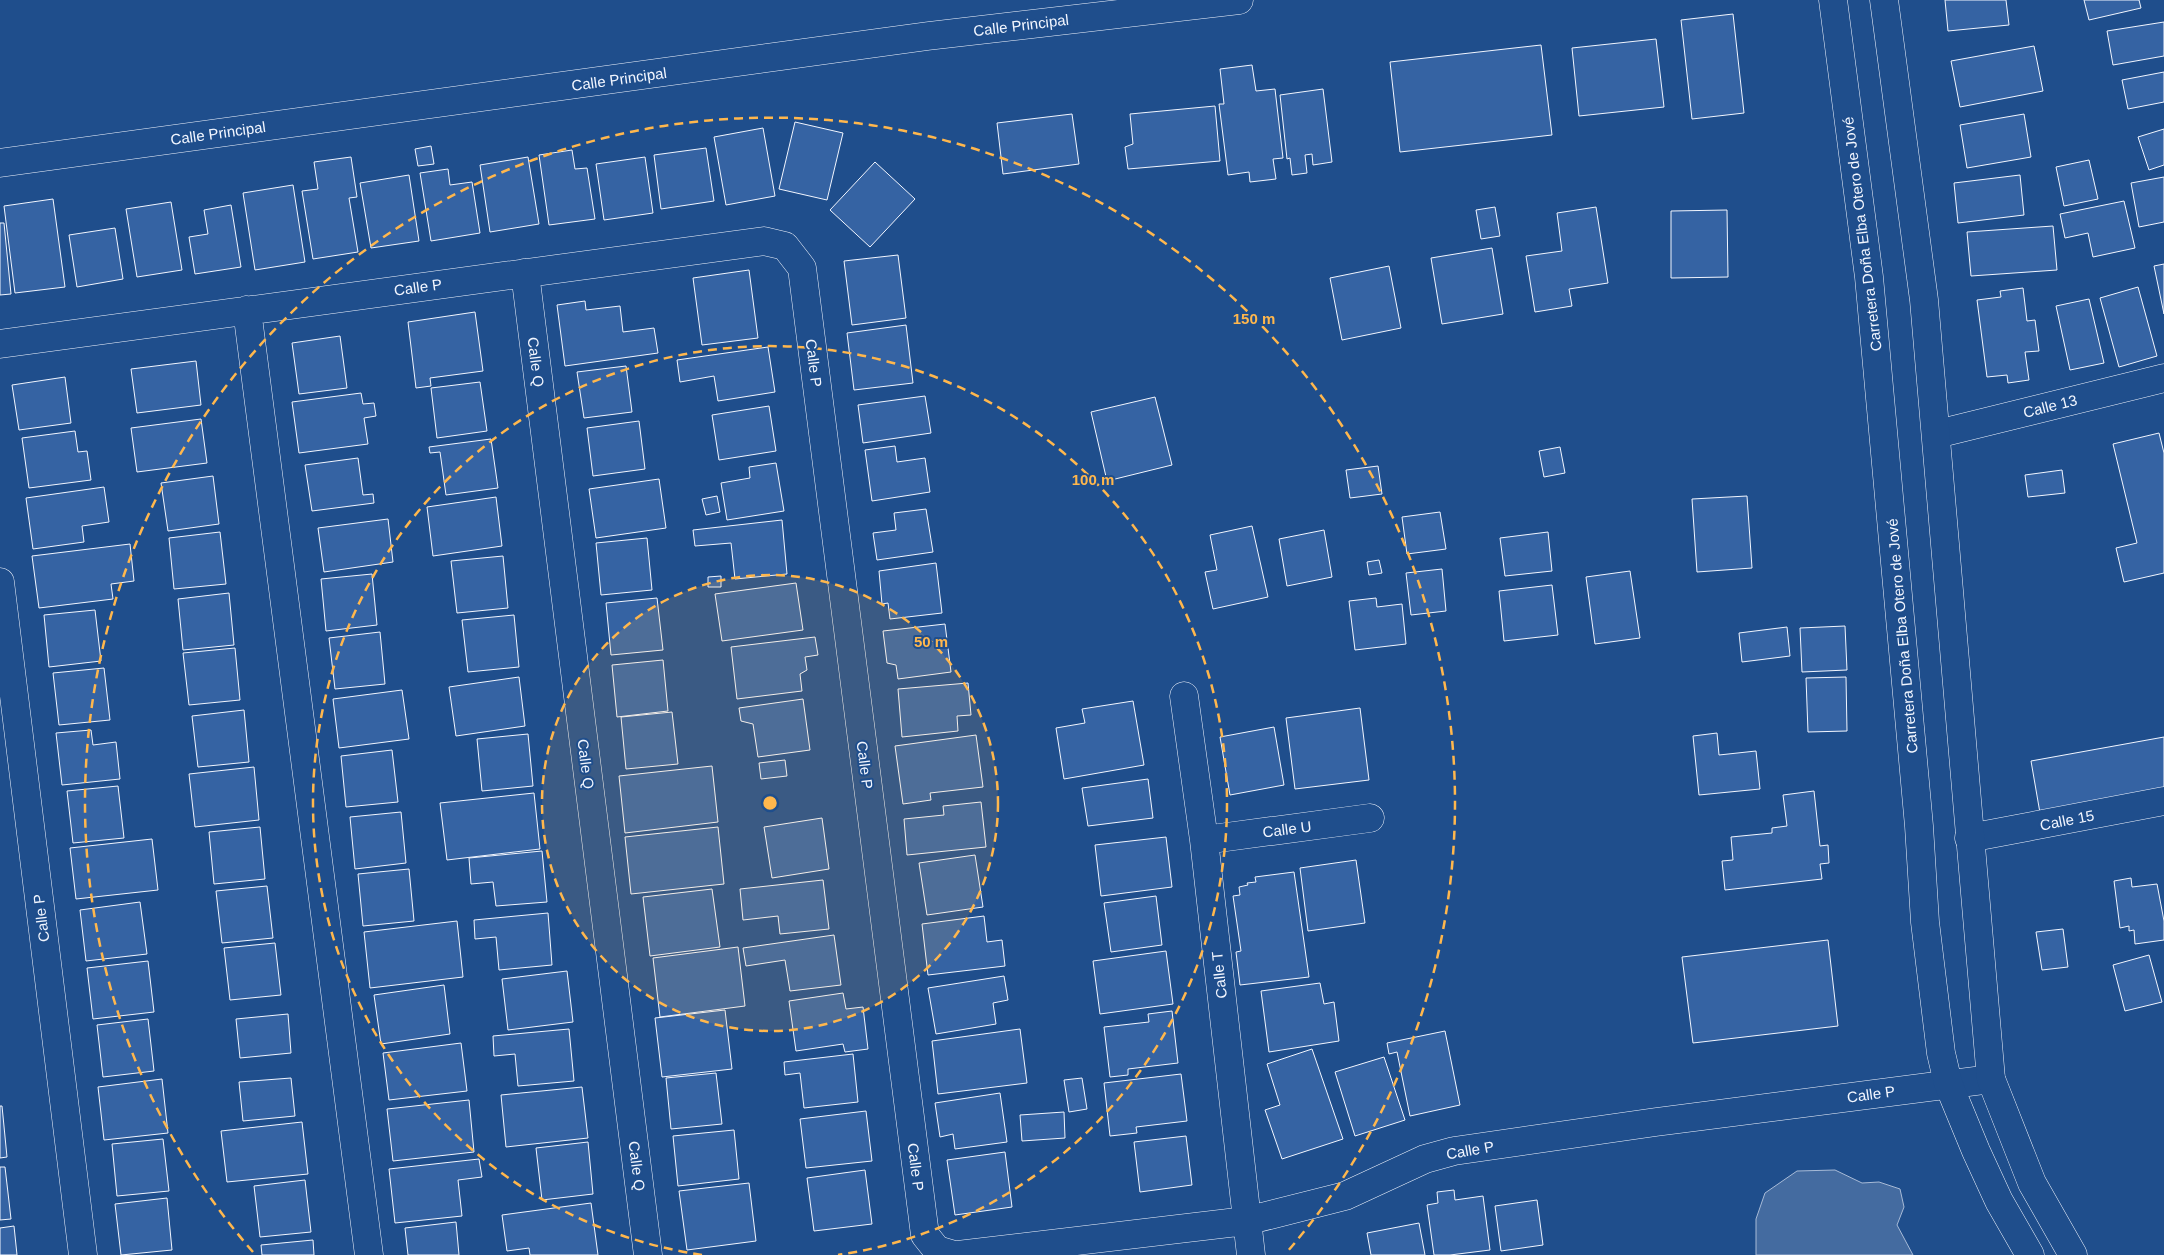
<svg xmlns="http://www.w3.org/2000/svg" width="2164" height="1255" font-family="Helvetica,sans-serif">
<style>
.water{fill:#446ba0;stroke:#a8bbd7}
.building{fill:#3563a3;stroke:#f2f6ff}
.lines{fill:none;stroke-linecap:round;stroke-linejoin:round}
.minor-casing{stroke:#f2f6ff;stroke-width:29}
.tertiary-casing{stroke:#f2f6ff;stroke-width:29}
.minor{stroke:#1f4e8c;stroke-width:28}
.tertiary{stroke:#1f4e8c;stroke-width:28}
.ring{fill:none;stroke:#ffb74d;stroke-width:2.5;stroke-dasharray:9 6}
.labels{text-anchor:middle;dominant-baseline:central;stroke-width:4;stroke-linejoin:round;paint-order:stroke}
.street-label{font-size:15px;fill:#f2f6ff;stroke:#1f4e8c}
.centre{fill:#ffb74d;stroke:#1f4e8c;stroke-width:2.5}
.ring-label{font-size:15px;text-anchor:middle;font-weight:bold;fill:#ffb74d;stroke:#1f4e8c;stroke-width:4;stroke-linejoin:round;paint-order:stroke}
</style>
<rect width="100%" height="100%" fill="#1f4e8c"/>
<path class="water" d="M 1835,1170 L 1862,1183 L 1879,1182 L 1900,1189 L 1904,1207 L 1897,1225 L 1913,1255 L 1756,1255 L 1756,1219 L 1765,1193 L 1797,1171 Z"/>
<path class="building" d="M 1945,0 L 2006,0 L 2009,25 L 1948,31 Z
M 2084,0 L 2139,0 L 2141,8 L 2089,20 Z
M 1733,14 L 1744,113 L 1692,119 L 1681,20 Z
M 2164,22 L 2164,56 L 2113,65 L 2107,31 Z
M 1656,39 L 1664,107 L 1579,116 L 1572,48 Z
M 1541,45 L 1552,135 L 1400,152 L 1390,62 Z
M 2034,46 L 2043,91 L 1960,107 L 1951,61 Z
M 1252,65 L 1256,91 L 1275,89 L 1283,158 L 1273,159 L 1276,179 L 1250,182 L 1249,172 L 1228,175 L 1219,104 L 1224,104 L 1220,69 Z
M 2164,72 L 2164,102 L 2128,109 L 2122,80 Z
M 1323,89 L 1332,162 L 1313,165 L 1312,154 L 1305,155 L 1307,173 L 1292,175 L 1290,158 L 1287,159 L 1280,95 Z
M 1215,106 L 1220,161 L 1128,169 L 1125,147 L 1133,144 L 1130,114 Z
M 1072,114 L 1079,164 L 1003,174 L 997,123 Z
M 2024,114 L 2031,157 L 1967,168 L 1960,125 Z
M 795,122 L 843,133 L 827,200 L 779,189 Z
M 763,128 L 775,196 L 726,205 L 714,137 Z
M 2164,129 L 2164,165 L 2149,170 L 2138,137 Z
M 431,146 L 434,164 L 418,166 L 415,149 Z
M 706,148 L 714,201 L 661,209 L 654,155 Z
M 572,150 L 575,169 L 587,168 L 595,219 L 549,225 L 539,155 Z
M 351,157 L 357,197 L 349,198 L 358,252 L 313,259 L 302,191 L 318,189 L 314,162 Z
M 528,157 L 539,224 L 490,232 L 480,165 Z
M 645,157 L 653,213 L 604,220 L 596,164 Z
M 2089,160 L 2098,199 L 2064,206 L 2056,167 Z
M 875,162 L 915,199 L 870,247 L 830,210 Z
M 448,169 L 450,185 L 472,182 L 480,233 L 431,241 L 420,173 Z
M 409,175 L 419,241 L 371,248 L 360,183 Z
M 2020,175 L 2024,215 L 1958,223 L 1954,183 Z
M 2164,177 L 2164,222 L 2139,227 L 2131,183 Z
M 293,185 L 305,262 L 255,270 L 243,193 Z
M 53,199 L 65,287 L 15,293 L 4,206 Z
M 2124,201 L 2135,248 L 2093,257 L 2088,233 L 2065,238 L 2060,214 Z
M 171,202 L 182,270 L 137,277 L 126,209 Z
M 231,205 L 241,267 L 195,274 L 189,237 L 208,234 L 204,210 Z
M 1495,207 L 1500,236 L 1481,239 L 1476,210 Z
M 1596,207 L 1608,283 L 1569,289 L 1572,306 L 1535,312 L 1526,256 L 1562,251 L 1557,213 Z
M 1727,210 L 1728,277 L 1671,278 L 1671,211 Z
M 0,223 L 4,223 L 11,294 L 0,295 Z
M 2053,226 L 2057,270 L 1971,276 L 1967,232 Z
M 115,228 L 123,279 L 77,287 L 69,235 Z
M 1492,248 L 1503,314 L 1442,324 L 1431,258 Z
M 898,255 L 906,318 L 852,325 L 844,261 Z
M 2164,264 L 2164,314 L 2154,266 Z
M 1389,266 L 1401,328 L 1342,340 L 1330,278 Z
M 749,270 L 758,338 L 702,345 L 693,278 Z
M 2138,287 L 2157,356 L 2119,367 L 2100,298 Z
M 2023,288 L 2027,321 L 2035,320 L 2039,351 L 2025,352 L 2029,380 L 2008,383 L 2007,375 L 1987,377 L 1977,300 L 2001,297 L 2000,291 Z
M 2089,299 L 2104,363 L 2070,370 L 2056,306 Z
M 585,301 L 586,310 L 620,306 L 623,332 L 654,328 L 658,353 L 565,366 L 557,305 Z
M 475,312 L 483,371 L 430,378 L 431,386 L 416,388 L 408,322 Z
M 906,325 L 913,383 L 854,390 L 847,333 Z
M 340,336 L 347,388 L 299,394 L 292,343 Z
M 768,347 L 775,392 L 718,401 L 714,376 L 680,382 L 677,360 Z
M 196,361 L 201,405 L 137,413 L 131,369 Z
M 626,366 L 632,412 L 584,418 L 577,372 Z
M 65,377 L 71,423 L 19,430 L 12,385 Z
M 480,382 L 487,431 L 437,438 L 431,388 Z
M 361,393 L 363,404 L 374,403 L 376,416 L 364,418 L 368,444 L 299,453 L 292,402 Z
M 925,396 L 931,433 L 863,443 L 858,405 Z
M 1155,397 L 1172,465 L 1107,481 L 1091,412 Z
M 769,406 L 776,451 L 719,460 L 712,415 Z
M 201,419 L 207,463 L 137,472 L 131,428 Z
M 639,421 L 645,469 L 593,476 L 587,428 Z
M 75,431 L 78,452 L 87,451 L 91,480 L 29,488 L 22,438 Z
M 2159,433 L 2164,453 L 2164,573 L 2124,582 L 2116,548 L 2137,543 L 2113,444 Z
M 491,439 L 498,488 L 446,495 L 440,452 L 430,453 L 429,447 Z
M 895,446 L 897,462 L 925,458 L 930,492 L 872,501 L 865,450 Z
M 1560,447 L 1565,473 L 1544,477 L 1539,451 Z
M 358,458 L 363,495 L 373,494 L 374,503 L 312,511 L 305,465 Z
M 776,463 L 784,511 L 727,520 L 721,483 L 750,478 L 749,467 Z
M 1378,466 L 1382,494 L 1350,498 L 1346,470 Z
M 2062,470 L 2065,493 L 2028,497 L 2025,475 Z
M 213,476 L 219,524 L 168,531 L 161,483 Z
M 659,479 L 666,528 L 596,538 L 589,489 Z
M 104,487 L 109,522 L 82,526 L 84,542 L 33,549 L 26,498 Z
M 717,496 L 720,512 L 706,515 L 702,499 Z
M 1747,496 L 1752,568 L 1697,572 L 1692,499 Z
M 496,497 L 502,546 L 433,556 L 427,507 Z
M 926,509 L 933,552 L 877,560 L 873,533 L 896,530 L 894,513 Z
M 1440,512 L 1446,549 L 1407,554 L 1402,517 Z
M 388,519 L 393,562 L 324,572 L 318,528 Z
M 782,520 L 787,574 L 735,579 L 731,543 L 695,546 L 693,530 Z
M 1252,526 L 1268,597 L 1213,609 L 1205,572 L 1217,570 L 1210,535 Z
M 1324,530 L 1332,577 L 1287,586 L 1279,539 Z
M 220,532 L 226,584 L 174,589 L 169,538 Z
M 1548,532 L 1552,571 L 1505,576 L 1500,538 Z
M 647,538 L 652,590 L 601,595 L 596,543 Z
M 130,544 L 134,581 L 111,584 L 113,599 L 39,608 L 32,556 Z
M 503,556 L 508,608 L 457,613 L 451,561 Z
M 1379,560 L 1382,573 L 1369,575 L 1367,562 Z
M 936,563 L 942,613 L 890,619 L 888,603 L 882,604 L 879,571 Z
M 1442,569 L 1446,611 L 1411,615 L 1406,573 Z
M 1630,571 L 1640,638 L 1595,644 L 1586,577 Z
M 372,574 L 377,625 L 326,631 L 321,579 Z
M 721,576 L 721,587 L 708,587 L 708,577 Z
M 796,583 L 803,630 L 722,641 L 715,594 Z
M 1552,585 L 1558,635 L 1504,641 L 1499,591 Z
M 229,593 L 234,645 L 183,650 L 178,599 Z
M 657,598 L 663,650 L 611,655 L 606,603 Z
M 1376,598 L 1377,607 L 1402,604 L 1406,644 L 1355,650 L 1349,601 Z
M 95,610 L 101,661 L 49,667 L 44,615 Z
M 514,615 L 519,667 L 468,672 L 462,620 Z
M 945,624 L 951,672 L 898,679 L 896,665 L 887,663 L 883,631 Z
M 1845,626 L 1847,670 L 1802,672 L 1800,628 Z
M 1787,627 L 1790,656 L 1742,662 L 1739,633 Z
M 380,632 L 385,684 L 335,689 L 329,638 Z
M 815,637 L 818,655 L 805,657 L 807,670 L 800,674 L 802,691 L 737,699 L 731,647 Z
M 235,648 L 240,700 L 189,705 L 183,653 Z
M 663,660 L 668,711 L 617,717 L 612,665 Z
M 104,668 L 110,720 L 59,725 L 53,673 Z
M 519,677 L 525,726 L 456,736 L 449,687 Z
M 1846,677 L 1847,731 L 1808,732 L 1806,678 Z
M 968,683 L 971,715 L 957,716 L 958,731 L 902,737 L 898,689 Z
M 402,690 L 409,739 L 339,748 L 333,699 Z
M 803,699 L 810,750 L 758,757 L 753,724 L 741,721 L 739,708 Z
M 1133,701 L 1144,765 L 1064,779 L 1056,728 L 1085,723 L 1082,709 Z
M 1360,708 L 1369,780 L 1295,789 L 1286,718 Z
M 244,710 L 249,762 L 198,767 L 192,716 Z
M 672,712 L 678,764 L 626,769 L 621,717 Z
M 1274,727 L 1284,785 L 1230,795 L 1220,737 Z
M 91,730 L 93,745 L 116,742 L 120,779 L 62,785 L 56,733 Z
M 1717,733 L 1719,755 L 1756,751 L 1760,789 L 1699,795 L 1693,736 Z
M 528,734 L 533,786 L 482,791 L 477,739 Z
M 976,735 L 983,787 L 930,793 L 931,800 L 903,804 L 895,746 Z
M 2164,737 L 2164,791 L 2040,813 L 2031,761 Z
M 392,750 L 398,802 L 346,807 L 341,756 Z
M 785,760 L 787,776 L 761,779 L 759,763 Z
M 712,766 L 718,822 L 625,833 L 619,776 Z
M 254,767 L 259,820 L 195,827 L 189,774 Z
M 1148,779 L 1153,818 L 1088,826 L 1082,788 Z
M 118,786 L 124,838 L 73,843 L 67,791 Z
M 1814,791 L 1820,846 L 1828,845 L 1829,863 L 1820,864 L 1822,879 L 1725,890 L 1722,861 L 1733,860 L 1731,837 L 1772,833 L 1772,828 L 1787,826 L 1783,795 Z
M 534,793 L 540,849 L 447,860 L 440,803 Z
M 981,802 L 986,847 L 907,855 L 904,819 L 944,815 L 943,806 Z
M 401,812 L 406,863 L 355,869 L 350,817 Z
M 822,818 L 829,869 L 772,878 L 764,827 Z
M 260,827 L 265,879 L 214,884 L 209,832 Z
M 718,827 L 724,884 L 631,894 L 625,837 Z
M 1166,837 L 1172,887 L 1101,896 L 1095,845 Z
M 152,839 L 158,890 L 76,899 L 70,848 Z
M 542,851 L 547,902 L 496,906 L 493,882 L 471,884 L 469,858 Z
M 975,855 L 983,907 L 927,915 L 919,863 Z
M 1356,860 L 1365,923 L 1308,931 L 1300,868 Z
M 409,869 L 414,921 L 363,926 L 358,874 Z
M 1294,872 L 1309,977 L 1240,985 L 1236,952 L 1241,951 L 1233,896 L 1240,895 L 1239,887 L 1248,885 L 1247,883 L 1256,882 L 1255,877 Z
M 2131,878 L 2132,887 L 2157,884 L 2164,921 L 2164,940 L 2135,944 L 2134,930 L 2129,931 L 2129,926 L 2120,928 L 2114,881 Z
M 823,880 L 829,929 L 780,934 L 778,916 L 743,920 L 740,889 Z
M 267,886 L 273,938 L 222,943 L 216,891 Z
M 712,889 L 720,947 L 650,956 L 643,897 Z
M 1156,896 L 1162,945 L 1111,952 L 1104,903 Z
M 140,902 L 147,954 L 86,961 L 80,910 Z
M 548,913 L 552,965 L 499,970 L 496,937 L 475,939 L 474,920 Z
M 984,916 L 987,942 L 1002,940 L 1005,966 L 928,975 L 922,924 Z
M 457,921 L 463,977 L 370,988 L 364,932 Z
M 2063,929 L 2068,967 L 2042,970 L 2036,932 Z
M 834,935 L 841,985 L 790,991 L 785,960 L 746,966 L 743,948 Z
M 1828,940 L 1838,1026 L 1693,1043 L 1682,957 Z
M 275,943 L 281,995 L 230,1000 L 224,948 Z
M 738,947 L 745,1006 L 660,1017 L 653,958 Z
M 1166,951 L 1173,1004 L 1100,1014 L 1093,961 Z
M 2149,955 L 2162,1002 L 2125,1011 L 2113,965 Z
M 148,961 L 154,1012 L 93,1019 L 87,968 Z
M 567,971 L 573,1022 L 508,1030 L 502,979 Z
M 1004,976 L 1008,1000 L 993,1003 L 996,1024 L 936,1034 L 928,988 Z
M 1320,983 L 1324,1004 L 1334,1002 L 1339,1041 L 1269,1052 L 1261,991 Z
M 444,985 L 450,1034 L 381,1044 L 374,995 Z
M 843,993 L 846,1009 L 863,1007 L 868,1049 L 845,1052 L 843,1044 L 796,1051 L 789,1001 Z
M 725,1010 L 732,1069 L 662,1077 L 655,1018 Z
M 1172,1011 L 1178,1063 L 1128,1069 L 1128,1075 L 1110,1077 L 1104,1027 L 1149,1022 L 1148,1014 Z
M 288,1014 L 291,1053 L 240,1058 L 236,1019 Z
M 148,1019 L 154,1071 L 103,1077 L 97,1025 Z
M 569,1029 L 574,1081 L 518,1086 L 515,1054 L 494,1056 L 493,1036 Z
M 1020,1029 L 1027,1083 L 938,1094 L 932,1041 Z
M 1445,1031 L 1460,1105 L 1410,1116 L 1397,1052 L 1389,1054 L 1387,1043 Z
M 461,1043 L 467,1091 L 389,1100 L 383,1053 Z
M 1312,1049 L 1343,1139 L 1282,1159 L 1265,1110 L 1280,1105 L 1267,1064 Z
M 853,1054 L 858,1102 L 804,1108 L 800,1073 L 785,1075 L 784,1062 Z
M 1384,1057 L 1405,1120 L 1355,1136 L 1335,1072 Z
M 716,1073 L 722,1124 L 671,1129 L 666,1078 Z
M 1181,1074 L 1187,1121 L 1136,1127 L 1137,1133 L 1110,1136 L 1104,1083 Z
M 291,1078 L 295,1116 L 243,1121 L 239,1082 Z
M 1082,1078 L 1087,1109 L 1069,1112 L 1064,1080 Z
M 162,1079 L 168,1133 L 104,1140 L 98,1087 Z
M 582,1087 L 588,1138 L 506,1147 L 501,1095 Z
M 1000,1093 L 1007,1142 L 955,1149 L 953,1134 L 940,1137 L 935,1103 Z
M 469,1100 L 474,1152 L 393,1161 L 387,1109 Z
M 0,1106 L 2,1106 L 7,1157 L 0,1158 Z
M 866,1111 L 872,1161 L 806,1168 L 800,1119 Z
M 1064,1112 L 1065,1138 L 1022,1141 L 1020,1115 Z
M 302,1122 L 308,1174 L 227,1182 L 221,1131 Z
M 734,1130 L 739,1179 L 678,1186 L 673,1136 Z
M 1186,1136 L 1192,1185 L 1140,1192 L 1134,1142 Z
M 163,1139 L 169,1191 L 117,1196 L 112,1144 Z
M 588,1142 L 593,1194 L 542,1200 L 536,1148 Z
M 1005,1152 L 1012,1207 L 955,1215 L 947,1160 Z
M 479,1159 L 482,1177 L 458,1180 L 462,1216 L 395,1223 L 389,1169 Z
M 0,1167 L 5,1167 L 11,1219 L 0,1220 Z
M 865,1170 L 872,1224 L 814,1231 L 807,1178 Z
M 305,1180 L 311,1232 L 260,1237 L 254,1186 Z
M 749,1183 L 756,1241 L 687,1250 L 679,1191 Z
M 1454,1190 L 1455,1200 L 1483,1196 L 1490,1250 L 1450,1255 L 1434,1255 L 1427,1205 L 1438,1203 L 1437,1192 Z
M 167,1198 L 172,1250 L 121,1255 L 115,1204 Z
M 1537,1200 L 1543,1245 L 1501,1251 L 1495,1206 Z
M 591,1203 L 598,1255 L 530,1255 L 529,1248 L 507,1251 L 502,1215 Z
M 456,1222 L 459,1255 L 408,1255 L 405,1228 Z
M 1419,1223 L 1425,1255 L 1371,1255 L 1367,1233 Z
M 14,1226 L 17,1255 L 0,1255 L 0,1228 Z
M 313,1240 L 314,1255 L 262,1255 L 261,1245 Z"/>
<g class="lines">
<defs>
<path id="minor" d="M 0,163 L 928,36 L 1239,0
M 525,273 L 648,1255
M 247,310 L 369,1255
M 0,344 L 764,241 L 785,246 L 802,268 L 925,1235 L 937,1250 L 954,1255
M 1937,434 L 2164,378
M 0,582 L 83,1255
M 1184,696 L 1204,840 L 1251,1255
M 1969,838 L 2164,801
M 1204,840 L 1370,818
M 958,1255 L 1246,1221 L 1345,1196 L 1425,1159 L 1454,1151 L 1656,1122 L 1991,1079"/>
<path id="tertiary" d="M 1833,0 L 1869,277 L 1919,826 L 1925,922 L 1941,1053 L 1948,1083 L 1976,1151 L 1999,1201 L 2030,1255
M 1884,0 L 1924,300 L 1991,1079 L 2032,1183 L 2073,1255"/>
</defs>
<use href="#minor" class="minor-casing"/>
<use href="#tertiary" class="tertiary-casing"/>
<use href="#minor" class="minor"/>
<use href="#tertiary" class="tertiary"/>
</g>
<circle cx="770" cy="803" r="228" fill="#ffb74d" fill-opacity=".12"/>
<g class="ring">
<circle cx="770" cy="803" r="228"/>
<path d="M702 1255A457 457 0 1 1 838 1255"/>
<path d="M253 1252A685 685 0 1 1 1287 1252"/>
</g>
<g class="labels">
<g class="street-label">
<text transform="translate(1021 25) rotate(-7)">Calle Principal</text>
<text transform="translate(619 79) rotate(-8)">Calle Principal</text>
<text transform="translate(218 133) rotate(-8)">Calle Principal</text>
<text transform="translate(1862 234) rotate(-97)">Carretera Doña Elba Otero de Jové</text>
<text transform="translate(418 287) rotate(-8)">Calle P</text>
<text transform="translate(536 362) rotate(83)">Calle Q</text>
<text transform="translate(814 363) rotate(83)">Calle P</text>
<text transform="translate(2050 406) rotate(-14)">Calle 13</text>
<text transform="translate(1902 636) rotate(-95)">Carretera Doña Elba Otero de Jové</text>
<text transform="translate(586 764) rotate(83)">Calle Q</text>
<text transform="translate(865 765) rotate(83)">Calle P</text>
<text transform="translate(2067 820) rotate(-11)">Calle 15</text>
<text transform="translate(1287 829) rotate(-7)">Calle U</text>
<text transform="translate(41 918) rotate(-97)">Calle P</text>
<text transform="translate(1219 975) rotate(-96)">Calle T</text>
<text transform="translate(1871 1094) rotate(-8)">Calle P</text>
<text transform="translate(1470 1150) rotate(-10)">Calle P</text>
<text transform="translate(637 1166) rotate(83)">Calle Q</text>
<text transform="translate(916 1167) rotate(83)">Calle P</text>
</g>
</g>
<circle cx="770" cy="803" r="8" class="centre"/>
<g class="ring-label">
<text x="1254" y="324">150 m</text>
<text x="1093" y="485">100 m</text>
<text x="931" y="647">50 m</text>
</g>
</svg>
